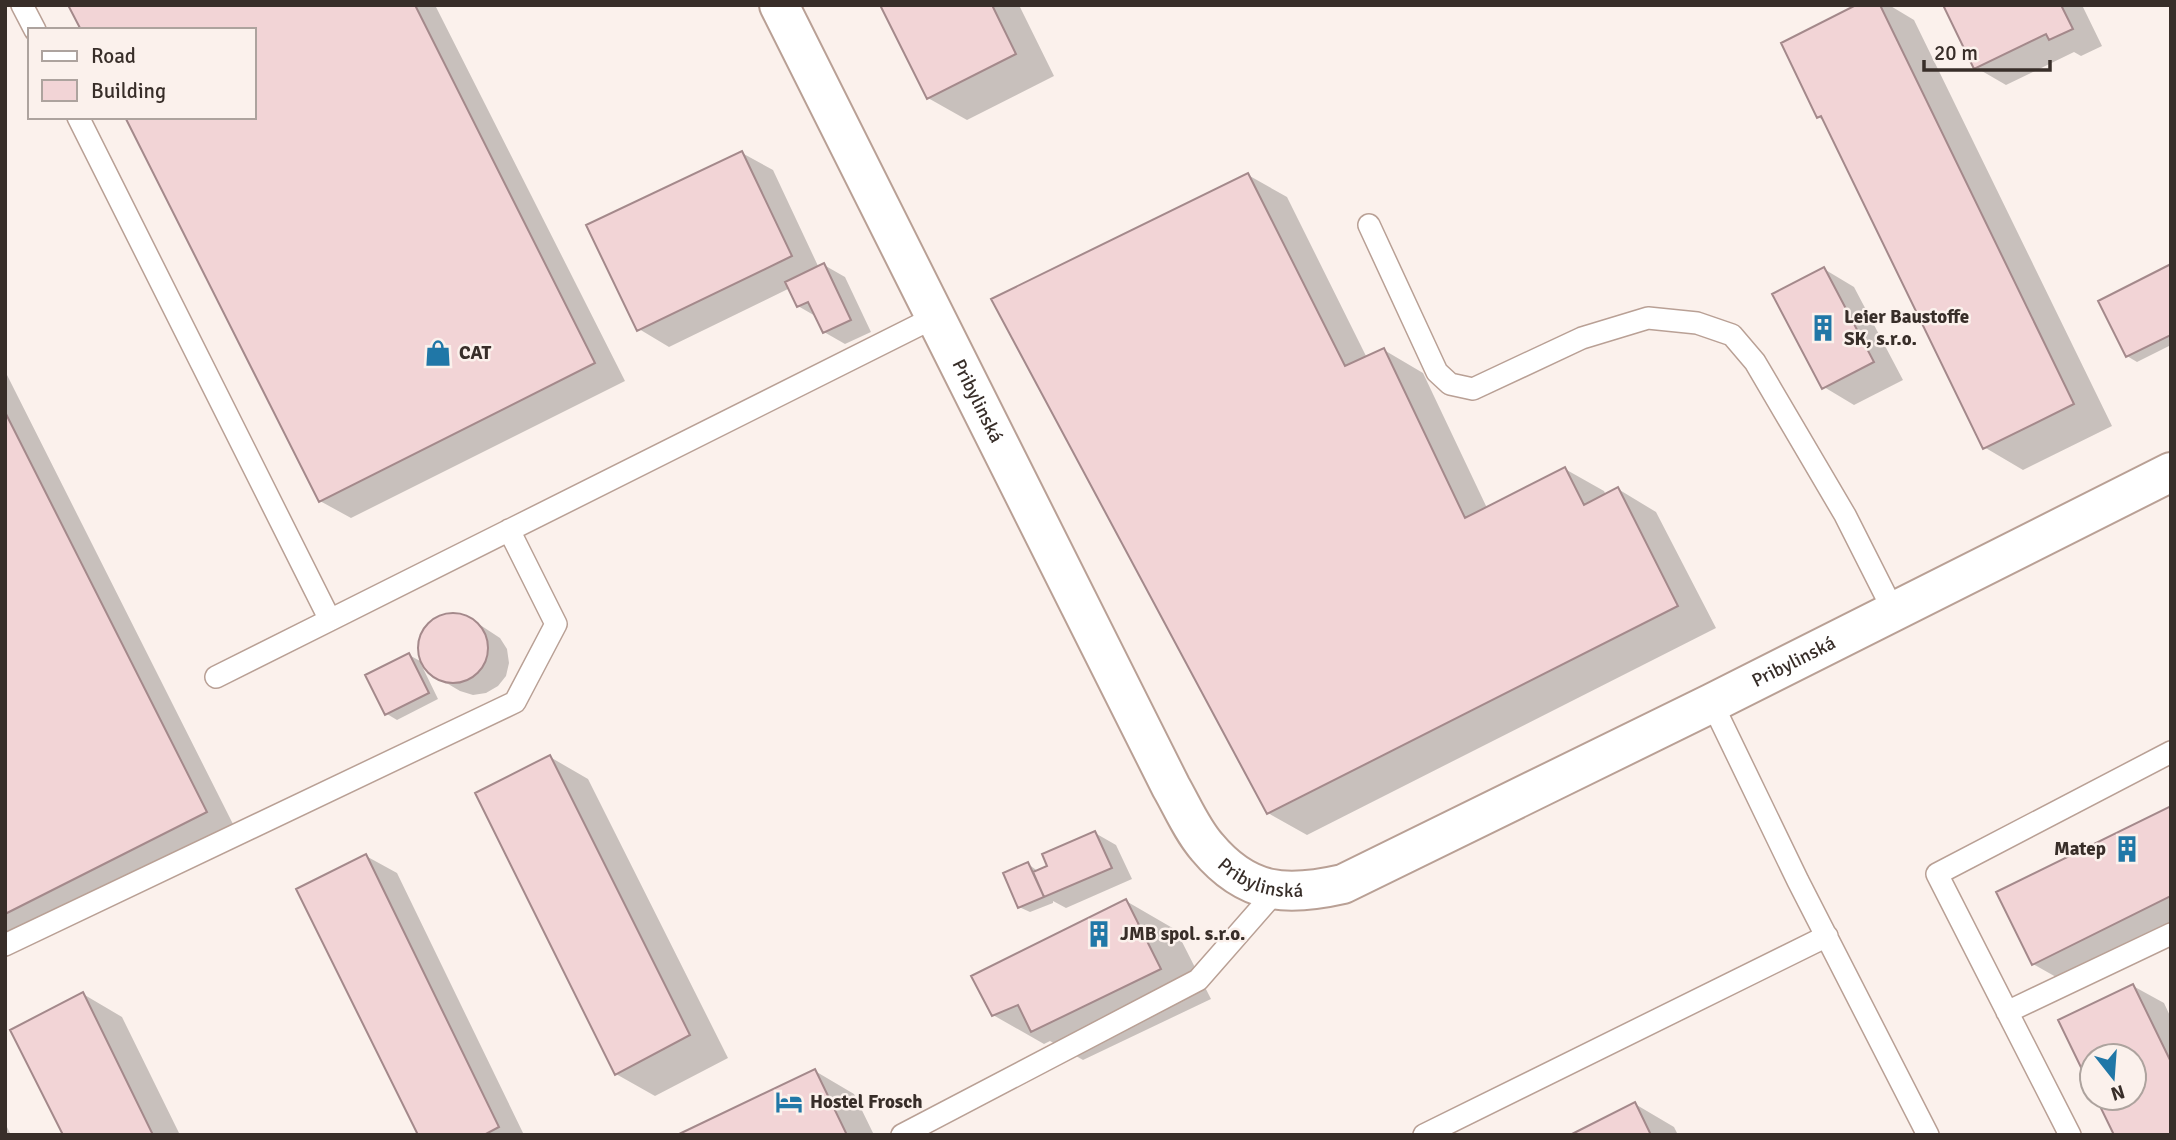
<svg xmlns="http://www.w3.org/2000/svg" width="2176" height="1140" font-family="Signika,sans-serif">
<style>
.shadow{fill:#0003}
.building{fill:#f2d4d6;stroke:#a4898b;stroke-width:2}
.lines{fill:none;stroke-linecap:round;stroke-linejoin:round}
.service-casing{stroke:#b9a095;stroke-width:24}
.minor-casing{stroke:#b9a095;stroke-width:42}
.service{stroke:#fff;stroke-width:21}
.minor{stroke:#fff;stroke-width:38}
.labels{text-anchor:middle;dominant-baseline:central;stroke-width:5;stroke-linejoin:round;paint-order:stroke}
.poi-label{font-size:19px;font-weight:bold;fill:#382e29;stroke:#fbf1ec;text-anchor:start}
.street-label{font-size:19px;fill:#382e29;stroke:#fbf1ec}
</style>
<rect width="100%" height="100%" fill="#fbf1ec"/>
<path class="shadow" d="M 70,5 L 435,5 L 625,381 L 351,518 L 320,501 L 254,117 L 254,30 Z
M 882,5 L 1019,5 L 1054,76 L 967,120 L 928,98 Z
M 1860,5 L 1889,5 L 1914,20 L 2112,426 L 2023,470 L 1984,447 L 1825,121 L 1818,117 Z
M 1945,5 L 2082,5 L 2102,46 L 2081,56 L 2074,52 L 2006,85 L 1975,67 Z
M 742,153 L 773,170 L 819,268 L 824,265 L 845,277 L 871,332 L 845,344 L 824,332 L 817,317 L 798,306 L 790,288 L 669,347 L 639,329 Z
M 1248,175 L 1287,197 L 1367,358 L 1384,350 L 1423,373 L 1487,508 L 1565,469 L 1604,491 L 1606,495 L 1618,489 L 1656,512 L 1716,628 L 1307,835 L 1268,813 Z
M 2171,266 L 2171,345 L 2137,362 L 2127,356 Z
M 1824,269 L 1854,287 L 1903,380 L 1854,405 L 1824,387 Z
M 5,371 L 236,830 L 5,947 Z
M 455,614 L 468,617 L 500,638 L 507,649 L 509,663 L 506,676 L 498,686 L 486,693 L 473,695 L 460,691 L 438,678 L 428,670 L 423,662 L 421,664 L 438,699 L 397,720 L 387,714 L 409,655 L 422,662 L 419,646 L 423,633 L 431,623 L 442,616 Z
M 550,757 L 588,779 L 728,1058 L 655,1096 L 616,1074 Z
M 2171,808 L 2171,937 L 2072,986 L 2033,964 Z
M 1095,833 L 1116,845 L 1132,879 L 1066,908 L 1053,901 L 1053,903 L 1030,912 L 1019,907 L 1028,864 L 1039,872 Z
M 366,856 L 397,873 L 524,1135 L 419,1135 Z
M 1126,901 L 1176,930 L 1211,999 L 1083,1060 L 1050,1041 L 1044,1044 L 993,1015 Z
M 2133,986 L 2164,1003 L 2171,1018 L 2171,1135 L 2098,1098 L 2134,1098 L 2134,1056 L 2092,1056 L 2092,1086 L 2060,1021 Z
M 83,994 L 122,1017 L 180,1135 L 65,1135 Z
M 815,1071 L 854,1094 L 874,1135 L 681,1135 Z
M 1635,1104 L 1674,1127 L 1678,1135 L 1574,1135 Z
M 5,1123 L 11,1135 L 5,1135 Z"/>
<path class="building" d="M 68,5 L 415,5 L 595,363 L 319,502 L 125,117 L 254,117 L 254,30 L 81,30 Z
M 880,5 L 992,5 L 1016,54 L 927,99 Z
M 1856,5 L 1880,5 L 2074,404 L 1983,449 L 1821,116 L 1817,118 L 1781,43 Z
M 1943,5 L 2061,5 L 2073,29 L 2049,40 L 2046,34 L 1974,69 Z
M 742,151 L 792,256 L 637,331 L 586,225 Z
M 1248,173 L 1345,366 L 1384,348 L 1465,518 L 1565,467 L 1584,505 L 1618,487 L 1678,606 L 1267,814 L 991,299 Z
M 824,263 L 851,320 L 823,333 L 808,302 L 797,307 L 785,282 Z
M 2171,264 L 2171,335 L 2126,357 L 2098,301 Z
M 1824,267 L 1874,362 L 1822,389 L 1772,294 Z
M 5,412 L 207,812 L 5,914 Z
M418 648a35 35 0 1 1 70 0a35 35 0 1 1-70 0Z
M 409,653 L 429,693 L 385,715 L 365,675 Z
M 550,755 L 690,1035 L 615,1075 L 475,793 Z
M 2171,806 L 2171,896 L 2032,965 L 1996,892 Z
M 1095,831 L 1112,868 L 1044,897 L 1033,872 L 1047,866 L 1042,854 Z
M 366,854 L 499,1127 L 484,1135 L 418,1135 L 296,889 Z
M 1028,862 L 1044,897 L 1018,908 L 1003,873 Z
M 1126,899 L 1161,969 L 1031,1032 L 1018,1005 L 992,1016 L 971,976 Z
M 2133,984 L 2171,1062 L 2171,1135 L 2114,1135 L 2096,1098 L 2134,1098 L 2134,1056 L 2092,1056 L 2092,1090 L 2058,1020 Z
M 83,992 L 153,1135 L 63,1135 L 10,1030 Z
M 815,1069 L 847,1135 L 677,1135 Z
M 1635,1102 L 1651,1135 L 1570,1135 Z"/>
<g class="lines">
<defs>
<path id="service" d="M 22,5 L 35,30
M 78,117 L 330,620 L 216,677
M 1369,225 L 1437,372 L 1450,384 L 1473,389 L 1582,338 L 1648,318 L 1697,323 L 1732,335 L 1755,362 L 1845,515 L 1893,610
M 330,620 L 935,317
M 1712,703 L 1798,881 L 1928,1135
M 5,945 L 515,702 L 556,624 L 509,530
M 2007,1012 L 2171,934
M 902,1135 L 1198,980 L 1276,891
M 1424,1135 L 1827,936
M 2070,1135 L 1937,874 L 2171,752"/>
<g id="minor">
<path id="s1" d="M 779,5 L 1171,787 C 1182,806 1192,830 1207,847 C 1247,895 1286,897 1343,884 L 1712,703 L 2171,472"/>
</g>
</defs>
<use href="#service" class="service-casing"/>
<use href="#minor" class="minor-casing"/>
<use href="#service" class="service"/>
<use href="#minor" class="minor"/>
</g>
<defs>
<symbol id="building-bare" viewBox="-9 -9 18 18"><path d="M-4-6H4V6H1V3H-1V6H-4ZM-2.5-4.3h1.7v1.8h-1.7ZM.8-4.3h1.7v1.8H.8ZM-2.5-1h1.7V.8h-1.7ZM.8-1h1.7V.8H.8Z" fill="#2077a7" stroke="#fbf1ec" stroke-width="2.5" paint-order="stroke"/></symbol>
<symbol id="shop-bare" viewBox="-9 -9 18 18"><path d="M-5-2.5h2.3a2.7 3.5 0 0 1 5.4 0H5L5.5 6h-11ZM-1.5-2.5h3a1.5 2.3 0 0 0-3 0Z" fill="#2077a7" stroke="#fbf1ec" stroke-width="2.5" paint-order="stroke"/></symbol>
<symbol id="hotel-bare" viewBox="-9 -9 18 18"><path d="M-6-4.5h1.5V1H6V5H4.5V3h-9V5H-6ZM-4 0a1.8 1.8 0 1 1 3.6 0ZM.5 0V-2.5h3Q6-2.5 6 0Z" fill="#2077a7" stroke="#fbf1ec" stroke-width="2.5" paint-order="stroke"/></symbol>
</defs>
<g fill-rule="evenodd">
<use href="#building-bare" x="1804" y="309" width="38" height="38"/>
<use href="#shop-bare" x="419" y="334" width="38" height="38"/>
<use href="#building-bare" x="2108" y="830" width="38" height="38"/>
<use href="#building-bare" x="1080" y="915" width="38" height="38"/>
<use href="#hotel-bare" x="770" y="1083" width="38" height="38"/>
</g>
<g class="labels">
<g class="poi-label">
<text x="1844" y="317">Leier Baustoffe<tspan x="1844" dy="22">SK, s.r.o.</tspan></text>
<text x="459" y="353">CAT</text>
<text x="2106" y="849" text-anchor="end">Matep</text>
<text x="1120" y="934">JMB spol. s.r.o.</text>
<text x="810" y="1102">Hostel Frosch</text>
</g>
<g class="street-label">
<text stroke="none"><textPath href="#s1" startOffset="443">Pribylinská</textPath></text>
<text stroke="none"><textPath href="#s1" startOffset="1598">Pribylinská</textPath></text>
<text stroke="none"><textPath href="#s1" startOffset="1010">Pribylinská</textPath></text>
</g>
</g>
<rect width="2176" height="1140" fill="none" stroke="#382e29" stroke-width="14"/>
<rect x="28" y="28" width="228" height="91" fill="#fbf1ec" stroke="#ada39e" stroke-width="2"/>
<rect x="42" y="51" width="35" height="10" fill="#ffffff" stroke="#ada39e" stroke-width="2"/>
<text x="91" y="63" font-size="21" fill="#382e29">Road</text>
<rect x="42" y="80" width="35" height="21" fill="#f2d4d6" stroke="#ada39e" stroke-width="2"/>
<text x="91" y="98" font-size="21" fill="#382e29">Building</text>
<g transform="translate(2113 1077) rotate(163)"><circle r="33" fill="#fbf1ec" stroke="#ada39e" stroke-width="2"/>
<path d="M0-5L12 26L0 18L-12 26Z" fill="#2077a7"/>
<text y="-10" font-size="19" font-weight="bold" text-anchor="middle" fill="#382e29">N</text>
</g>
<path d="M1924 60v10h126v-10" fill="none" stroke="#382e29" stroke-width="3.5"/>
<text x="1934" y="60" font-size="21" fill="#382e29" stroke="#fbf1ec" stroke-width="5" paint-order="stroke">20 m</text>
</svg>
